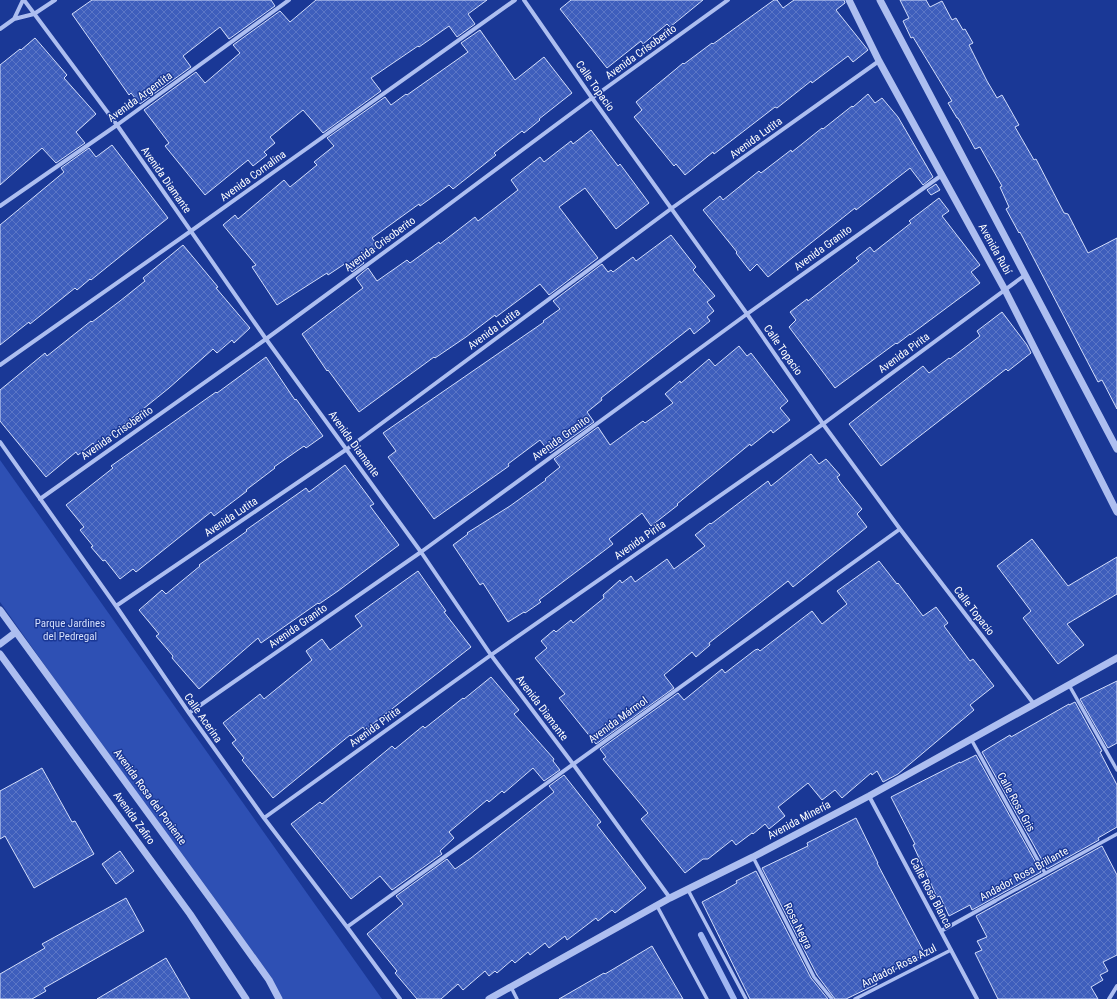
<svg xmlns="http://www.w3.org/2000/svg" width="1117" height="999" font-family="'Roboto Condensed',sans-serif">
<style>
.green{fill:#2e50b4}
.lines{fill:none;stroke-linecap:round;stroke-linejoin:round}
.stream{stroke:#a0b6f2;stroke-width:6}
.building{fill:url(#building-cross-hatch);stroke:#d4defb}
.pedestrian{stroke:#adbef0;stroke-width:3.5}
.minor{stroke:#adbef0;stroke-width:4}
.tertiary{stroke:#adbef0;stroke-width:7}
.labels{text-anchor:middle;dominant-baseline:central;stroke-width:3;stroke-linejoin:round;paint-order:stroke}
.street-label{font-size:11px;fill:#fff;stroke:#1a3896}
.park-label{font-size:11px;fill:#d4defb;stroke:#1a3896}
</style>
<defs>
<pattern id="building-cross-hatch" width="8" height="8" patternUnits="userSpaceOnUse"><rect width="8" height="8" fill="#3e5ebc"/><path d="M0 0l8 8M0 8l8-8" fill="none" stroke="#5b76c6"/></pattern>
</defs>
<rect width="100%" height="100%" fill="#1a3896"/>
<path class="green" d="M 0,460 L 382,999 L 281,999 L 266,978 L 0,602 Z"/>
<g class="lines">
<path class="stream" d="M 701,935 L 734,999"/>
</g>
<path class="building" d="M 92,0 L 271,0 L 275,6 L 229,39 L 220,27 L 183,56 L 191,67 L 140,104 L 131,93 L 129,95 L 72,14 Z
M 316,0 L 487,0 L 468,14 L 475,24 L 457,37 L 449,26 L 419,47 L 418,46 L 371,78 L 381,91 L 323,133 L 303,110 L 270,137 L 275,143 L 264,152 L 267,155 L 253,166 L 248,160 L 205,195 L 165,146 L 169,143 L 144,110 L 196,72 L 205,83 L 240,53 L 233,45 L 280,11 L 290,22 Z
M 571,0 L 703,0 L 670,27 L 667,24 L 643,44 L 641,41 L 607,68 L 560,9 Z
M 774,0 L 777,0 L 783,8 L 794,0 L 844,0 L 845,3 L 836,10 L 868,50 L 853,62 L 848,56 L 812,83 L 811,81 L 777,108 L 775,107 L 714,154 L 713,152 L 685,175 L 676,164 L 674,166 L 634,117 L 642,110 L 636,102 L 676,69 L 683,63 L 684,64 L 712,43 L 713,44 Z
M 900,0 L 926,0 L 930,7 L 942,1 L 952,20 L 956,18 L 963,30 L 965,29 L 973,43 L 969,45 L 987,81 L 997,98 L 1002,95 L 1019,125 L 1015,127 L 1034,160 L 1036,159 L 1064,213 L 1068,214 L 1088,253 L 1117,238 L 1117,409 L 1102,380 L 1098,382 L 1020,232 L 1019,233 L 1006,209 L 1009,207 L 1000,187 L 1002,186 L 980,147 L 975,149 L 958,118 L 957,118 L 948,103 L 952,101 L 913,37 L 911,38 L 903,21 L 909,18 Z
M 480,30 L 515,80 L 544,57 L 572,93 L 539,119 L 540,120 L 524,133 L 522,131 L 494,153 L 496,155 L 453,189 L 449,185 L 420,206 L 419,204 L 372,238 L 378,246 L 361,259 L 364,263 L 352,272 L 346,263 L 328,275 L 327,273 L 277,305 L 252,267 L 256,265 L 223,225 L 235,215 L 238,219 L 284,180 L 290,187 L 317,165 L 314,162 L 334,146 L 327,138 L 385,97 L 391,105 L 406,94 L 407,95 L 468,52 L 461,43 Z
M 35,38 L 67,75 L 64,78 L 96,114 L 76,132 L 85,143 L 56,163 L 42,148 L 0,185 L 0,65 L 20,49 L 21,50 Z
M 868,94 L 875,103 L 882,98 L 898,117 L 933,177 L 923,185 L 910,168 L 856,210 L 855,208 L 768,277 L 757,264 L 750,271 L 736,253 L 737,252 L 703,210 L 720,196 L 723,200 L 759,171 L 761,173 L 791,150 L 792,152 L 822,128 L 823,129 L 852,106 L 853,107 Z
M 591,130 L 618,166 L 620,164 L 649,203 L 616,229 L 585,188 L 559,207 L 598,258 L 549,295 L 540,284 L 496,317 L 495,315 L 466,337 L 435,358 L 434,357 L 359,412 L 328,370 L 327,371 L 302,334 L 363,288 L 356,278 L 368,268 L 377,281 L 407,260 L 410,263 L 439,242 L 440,244 L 475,217 L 478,221 L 518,190 L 511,180 L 540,157 L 544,162 L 571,141 L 573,144 Z
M 112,145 L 168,218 L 91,280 L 90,279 L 77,290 L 75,288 L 30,324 L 29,322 L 0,345 L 0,225 L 64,172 L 61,168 L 89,148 L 96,157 Z
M 936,184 L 940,190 L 931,195 L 927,190 Z
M 939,198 L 949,211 L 942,216 L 980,265 L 971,272 L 980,283 L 910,335 L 910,334 L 897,344 L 896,343 L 835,388 L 789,327 L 796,320 L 790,312 L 807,299 L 808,301 L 850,268 L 859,261 L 856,258 L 870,247 L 874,252 L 911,223 L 909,221 Z
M 671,235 L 696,267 L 693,270 L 715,296 L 707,302 L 714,311 L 707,317 L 710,321 L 694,334 L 690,328 L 601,398 L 602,400 L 587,412 L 594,422 L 550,453 L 540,440 L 508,464 L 509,466 L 434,519 L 388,457 L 396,451 L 383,433 L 544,322 L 543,321 L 560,309 L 553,301 L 602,264 L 608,272 L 611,270 L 613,272 L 633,257 L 636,261 Z
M 183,245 L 218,287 L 216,288 L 250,328 L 234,343 L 232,340 L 217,353 L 213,349 L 169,388 L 96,447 L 93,443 L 78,455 L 76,452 L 46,477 L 0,421 L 0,390 L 45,353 L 47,356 L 91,321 L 92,322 L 120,301 L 145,281 L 143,278 Z
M 1002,312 L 1027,345 L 1031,353 L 1008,371 L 1006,369 L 881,466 L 849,424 L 923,366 L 929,373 L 949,358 L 950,359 L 980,336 L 977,331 Z
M 739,346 L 747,356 L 751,353 L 788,401 L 780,408 L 790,420 L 773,433 L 771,430 L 751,446 L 750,444 L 677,504 L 678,505 L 651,526 L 642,513 L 609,539 L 613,544 L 539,600 L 541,602 L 525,613 L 524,612 L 508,622 L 483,583 L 480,585 L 453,545 L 468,534 L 467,533 L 510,506 L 546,480 L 545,479 L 560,467 L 554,459 L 598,427 L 610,445 L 643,421 L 645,423 L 673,403 L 665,394 L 680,381 L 681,383 L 709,359 L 715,366 Z
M 266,357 L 295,400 L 296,399 L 323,436 L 306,448 L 304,446 L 274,467 L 275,468 L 246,490 L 247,491 L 214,516 L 211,512 L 136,572 L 133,569 L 120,579 L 105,560 L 103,561 L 91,547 L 93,546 L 80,530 L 84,527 L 66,505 L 113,468 L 111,466 L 216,392 L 217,393 Z
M 811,454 L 819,464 L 826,459 L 840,475 L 837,477 L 840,482 L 862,509 L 857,514 L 867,527 L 793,587 L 788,581 L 709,643 L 710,645 L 696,657 L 692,652 L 664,675 L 674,688 L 596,744 L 559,698 L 565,694 L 535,658 L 547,648 L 541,641 L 554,630 L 556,632 L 571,620 L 573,623 L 604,598 L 603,595 L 620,580 L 622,583 L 631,576 L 635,582 L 667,559 L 674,569 L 705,546 L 695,535 L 710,523 L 711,524 L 768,481 L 771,486 Z
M 345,465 L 374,504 L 370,506 L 399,545 L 338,591 L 319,604 L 318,603 L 261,643 L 258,638 L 199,689 L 172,658 L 173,656 L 156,636 L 159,634 L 139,610 L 162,590 L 166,594 L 200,566 L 199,565 L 247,531 L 246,530 L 306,488 L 309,492 Z
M 1032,539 L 1068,586 L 1117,557 L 1117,594 L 1067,624 L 1084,645 L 1058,664 L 1023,618 L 1031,611 L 997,566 Z
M 879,561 L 897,584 L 898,583 L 923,616 L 936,607 L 948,623 L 944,626 L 970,661 L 973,659 L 994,686 L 970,705 L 974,710 L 898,774 L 883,782 L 877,771 L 872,775 L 871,773 L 842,798 L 835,790 L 822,800 L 808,783 L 778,807 L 785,816 L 769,829 L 765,824 L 753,834 L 752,833 L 736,845 L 732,840 L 708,859 L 703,859 L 685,873 L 641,819 L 648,813 L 603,759 L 606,757 L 600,749 L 678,693 L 684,700 L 722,669 L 725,673 L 755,650 L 758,649 L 760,651 L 812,611 L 822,624 L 847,604 L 837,591 Z
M 418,571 L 446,611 L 444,612 L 471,647 L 365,730 L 363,727 L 351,736 L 350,735 L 273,798 L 242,760 L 244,758 L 232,743 L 236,740 L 223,723 L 260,694 L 264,699 L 312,660 L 306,651 L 322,639 L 330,650 L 362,626 L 355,616 Z
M 491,677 L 519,710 L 514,714 L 554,759 L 553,761 L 560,770 L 544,781 L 533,768 L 504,793 L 502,791 L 489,802 L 487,800 L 449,832 L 454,838 L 440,851 L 442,854 L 392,890 L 380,876 L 351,899 L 291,824 L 320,802 L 322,804 L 392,746 L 395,749 L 423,726 L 425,728 L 463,698 L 464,699 Z
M 1117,681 L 1117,743 L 1108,748 L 1080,699 Z
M 1075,702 L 1102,751 L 1100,752 L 1117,785 L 1117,827 L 1098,838 L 1099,840 L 1047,869 L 982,752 L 1010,735 L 1011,737 L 1069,704 L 1069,705 Z
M 976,755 L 1041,872 L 972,910 L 970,905 L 949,916 L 940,896 L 937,897 L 913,845 L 915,844 L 891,797 L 960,762 L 960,763 Z
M 42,768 L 72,822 L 75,821 L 94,854 L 34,888 L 5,836 L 0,839 L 0,791 Z
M 564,775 L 601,822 L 597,825 L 646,888 L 615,913 L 612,910 L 598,921 L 596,918 L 567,940 L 565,936 L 549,948 L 545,943 L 530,955 L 528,952 L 515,963 L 512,960 L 497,973 L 495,971 L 489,976 L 485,971 L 463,990 L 458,984 L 441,999 L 417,999 L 395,973 L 397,971 L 367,934 L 403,904 L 396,896 L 447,859 L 455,869 L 471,858 L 554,792 L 549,786 Z
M 856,818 L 878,863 L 877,863 L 925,954 L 875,980 L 877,984 L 846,999 L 835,999 L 817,975 L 762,868 L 808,846 L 807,843 Z
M 1102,846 L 1117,875 L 1117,955 L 1103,962 L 1108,971 L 1100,975 L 1103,980 L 1091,987 L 1098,999 L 998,999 L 975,953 L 982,950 L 977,941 L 987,937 L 976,916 Z
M 120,851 L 134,871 L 116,884 L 102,864 Z
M 756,871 L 811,978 L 828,999 L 750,999 L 702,902 L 723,891 L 737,883 L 736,881 Z
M 126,898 L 144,931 L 44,988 L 46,991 L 32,999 L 0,999 L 0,974 L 45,948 L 42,944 Z
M 652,946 L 683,999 L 559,999 L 604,973 L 605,974 Z
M 166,958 L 190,999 L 97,999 Z"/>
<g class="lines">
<path class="pedestrian" d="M 1069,685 L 1117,770
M 971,739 L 1045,873
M 753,857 L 814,977 L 832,999
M 688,890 L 746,999
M 995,901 L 1117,834
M 657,906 L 707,999
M 511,987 L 517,999
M 855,999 L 951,950"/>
<path class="minor" d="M 24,0 L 117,125 L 266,339 L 421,552 L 491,655 L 573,764 L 670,898
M 524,0 L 592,98 L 747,314 L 823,424 L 900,529 L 1034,704
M 14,19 L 23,0
M 0,29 L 14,19 L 34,14 L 55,0
M 0,206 L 117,125 L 289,0
M 0,365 L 191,231 L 515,0
M 0,442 L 116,606 L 189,713 L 264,818 L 347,927 L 400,999
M 40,499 L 266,339 L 416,229 L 592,98 L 728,0
M 116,606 L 347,449 L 672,208 L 879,61
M 189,713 L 421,552 L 747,314 L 942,175
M 869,796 L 977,999
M 264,818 L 491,655 L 823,424 L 1025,275
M 347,927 L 900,529
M 941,931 L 995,901
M 1109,999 L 1117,986"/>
<path class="tertiary" d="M 849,0 L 879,61 L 1005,290 L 1117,512
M 880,0 L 1117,449
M 0,610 L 218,909 L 269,980 L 279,999
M 0,644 L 16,632
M 0,654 L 190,914 L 246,999
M 489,999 L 670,898 L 753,857 L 869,796 L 1117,658"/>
</g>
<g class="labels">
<g class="street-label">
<text transform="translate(641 52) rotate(-36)">Avenida Crisoberito</text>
<text transform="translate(595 86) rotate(55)">Calle Topacio</text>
<text transform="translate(140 97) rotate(-36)">Avenida Argentita</text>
<text transform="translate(756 138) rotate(-36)">Avenida Lutita</text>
<text transform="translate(253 176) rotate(-36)">Avenida Cornalina</text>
<text transform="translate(166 180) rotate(55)">Avenida Diamante</text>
<text transform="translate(380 244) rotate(-36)">Avenida Crisoberito</text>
<text transform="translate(823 248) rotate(-36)">Avenida Granito</text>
<text transform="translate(995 249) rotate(61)">Avenida Rubí</text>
<text transform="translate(494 329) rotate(-36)">Avenida Lutita</text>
<text transform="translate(783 350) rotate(55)">Calle Topacio</text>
<text transform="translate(904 353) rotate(-36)">Avenida Pirita</text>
<text transform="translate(117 433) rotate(-35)">Avenida Crisoberito</text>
<text transform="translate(561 438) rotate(-36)">Avenida Granito</text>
<text transform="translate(354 444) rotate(54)">Avenida Diamante</text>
<text transform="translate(231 517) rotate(-34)">Avenida Lutita</text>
<text transform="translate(640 540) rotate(-35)">Avenida Pirita</text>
<text transform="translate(974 611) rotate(52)">Calle Topacio</text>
<text transform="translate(298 626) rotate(-35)">Avenida Granito</text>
<text transform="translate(542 708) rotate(53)">Avenida Diamante</text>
<text transform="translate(203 718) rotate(55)">Calle Acerina</text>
<text transform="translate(618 720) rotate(-36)">Avenida Mármol</text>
<text transform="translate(375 727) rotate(-36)">Avenida Pirita</text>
<text transform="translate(150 797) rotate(54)">Avenida Rosa del Poniente</text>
<text transform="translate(1016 802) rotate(61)">Calle Rosa Gris</text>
<text transform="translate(134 818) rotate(54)">Avenida Zafiro</text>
<text transform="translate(799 820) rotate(-28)">Avenida Minería</text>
<text transform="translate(1024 874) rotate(-29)">Andador Rosa Brillante</text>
<text transform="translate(931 893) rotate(62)">Calle Rosa Blanca</text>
<text transform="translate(798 926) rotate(63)">Rosa Negra</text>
<text transform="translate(899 966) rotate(-27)">Andador Rosa Azul</text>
</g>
<g class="park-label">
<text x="70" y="623">Parque Jardines<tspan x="70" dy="13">del Pedregal</tspan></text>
</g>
</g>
</svg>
